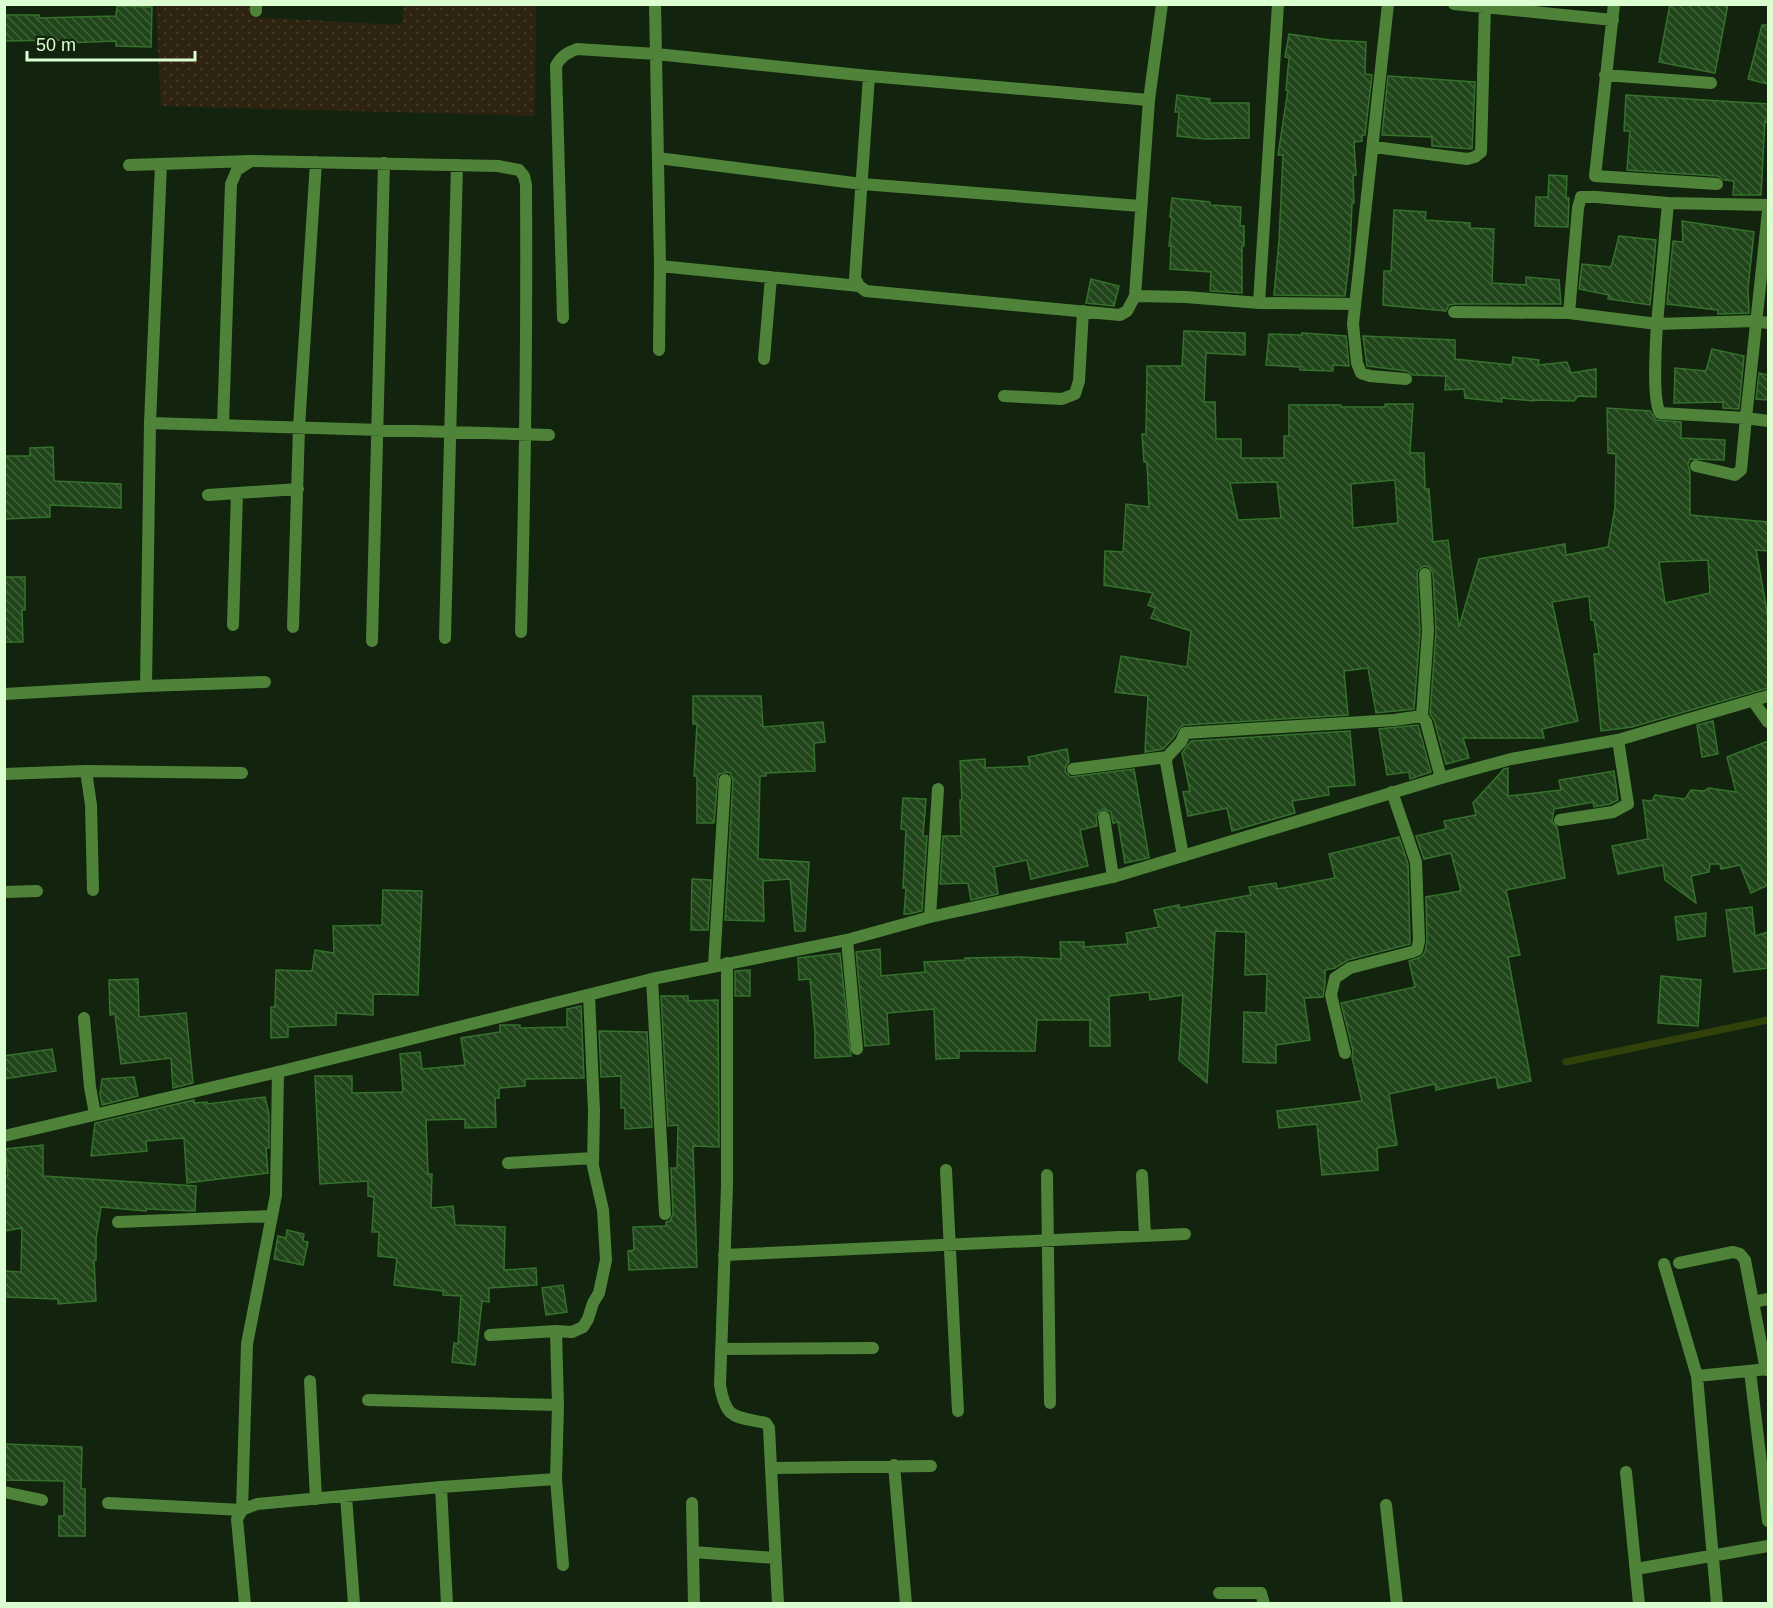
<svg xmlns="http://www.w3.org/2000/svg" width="1773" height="1608" font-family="Arial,sans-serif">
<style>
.grass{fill:url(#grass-dots)}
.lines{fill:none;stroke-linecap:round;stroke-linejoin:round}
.stream{stroke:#30420a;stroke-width:7}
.building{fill:url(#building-back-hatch);stroke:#35712c;stroke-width:1.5;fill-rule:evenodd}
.minor{stroke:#4f8339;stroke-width:12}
.tertiary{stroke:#4f8339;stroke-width:12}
</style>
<defs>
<pattern id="grass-dots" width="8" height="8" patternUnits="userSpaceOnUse" patternTransform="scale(1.5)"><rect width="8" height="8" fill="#2e2311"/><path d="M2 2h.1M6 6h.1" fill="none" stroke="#423927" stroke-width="1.8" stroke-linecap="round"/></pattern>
<pattern id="building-back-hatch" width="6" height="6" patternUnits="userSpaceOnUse" patternTransform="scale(1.5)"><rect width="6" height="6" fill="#20451a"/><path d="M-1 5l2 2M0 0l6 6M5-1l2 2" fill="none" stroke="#40613a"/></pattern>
</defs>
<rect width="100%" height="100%" fill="#12240e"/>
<path class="grass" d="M 156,5 L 251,5 L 251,17 L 402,25 L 403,5 L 536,5 L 535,116 L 161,106 Z"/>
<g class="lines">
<path class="stream" d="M 1566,1062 L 1768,1020"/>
</g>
<path class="building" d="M 1670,4 L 1728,4 L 1715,73 L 1659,62 Z
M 117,6 L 152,7 L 151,47 L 116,46 L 116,41 L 65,43 L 64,40 L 4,41 L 4,15 L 39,15 L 39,18 L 116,16 Z
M 1762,25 L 1768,25 L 1768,84 L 1748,79 Z
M 1289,34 L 1330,40 L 1366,42 L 1365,74 L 1372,75 L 1365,135 L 1362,135 L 1362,141 L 1354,142 L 1356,175 L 1353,176 L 1354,203 L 1352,203 L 1350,253 L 1345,296 L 1274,295 L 1279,241 L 1283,155 L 1278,155 L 1288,90 L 1286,90 L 1289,58 L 1285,57 Z
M 1388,76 L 1475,82 L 1472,149 L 1432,146 L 1432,137 L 1382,135 Z
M 1177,95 L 1210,99 L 1209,103 L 1249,103 L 1249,138 L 1206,139 L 1177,136 L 1179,112 L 1175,112 Z
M 1626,95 L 1768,104 L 1768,122 L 1765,121 L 1761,195 L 1733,195 L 1734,181 L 1724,180 L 1718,176 L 1627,170 L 1630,131 L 1624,131 Z
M 1549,175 L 1567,176 L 1566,198 L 1569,198 L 1568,227 L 1535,226 L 1536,197 L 1548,197 Z
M 1172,198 L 1210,202 L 1210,205 L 1241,207 L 1240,226 L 1244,226 L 1244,246 L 1242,246 L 1242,293 L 1210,291 L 1211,272 L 1170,269 L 1171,246 L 1169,246 L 1172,218 L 1170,217 Z
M 1394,210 L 1426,212 L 1425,220 L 1470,223 L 1470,228 L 1494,229 L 1492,283 L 1526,285 L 1526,277 L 1559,280 L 1561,304 L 1454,304 L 1449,305 L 1446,311 L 1383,305 L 1384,271 L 1391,271 Z
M 1682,221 L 1754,232 L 1748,288 L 1749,313 L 1718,314 L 1718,310 L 1667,304 L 1673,241 L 1683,242 Z
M 1619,236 L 1656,240 L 1650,305 L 1608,299 L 1609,295 L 1579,289 L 1582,264 L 1611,267 Z
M 1091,279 L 1119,286 L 1114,306 L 1086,303 Z
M 1184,331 L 1245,333 L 1245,355 L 1206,353 L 1204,402 L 1215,402 L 1216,439 L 1241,439 L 1241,458 L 1284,458 L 1284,436 L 1289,436 L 1289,405 L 1341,405 L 1341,407 L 1385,407 L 1385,404 L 1413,404 L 1410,453 L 1424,453 L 1425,489 L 1429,489 L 1433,542 L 1448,540 L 1459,627 L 1479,559 L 1565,544 L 1566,555 L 1608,547 L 1615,508 L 1616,454 L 1608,453 L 1607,408 L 1650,411 L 1656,420 L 1681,422 L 1681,438 L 1725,440 L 1724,460 L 1690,459 L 1688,465 L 1690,472 L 1690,515 L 1768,522 L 1768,551 L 1756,550 L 1768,617 L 1768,688 L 1632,727 L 1601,731 L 1594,654 L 1599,654 L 1594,620 L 1591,620 L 1589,596 L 1552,602 L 1578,721 L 1542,729 L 1544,738 L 1463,738 L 1469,758 L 1446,764 L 1434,720 L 1430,714 L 1436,631 L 1433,573 L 1429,567 L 1424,566 L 1418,570 L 1417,574 L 1420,631 L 1414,709 L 1376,713 L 1368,668 L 1344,671 L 1348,715 L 1184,725 L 1180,727 L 1174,737 L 1163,749 L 1145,752 L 1148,696 L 1115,692 L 1121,656 L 1187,667 L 1191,631 L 1151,618 L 1155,608 L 1148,605 L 1153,593 L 1104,585 L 1105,551 L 1123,552 L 1126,504 L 1149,507 L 1147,462 L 1144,462 L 1142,434 L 1146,434 L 1147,366 L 1182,366 ZM 1395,480 L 1398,523 L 1353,528 L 1351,484 ZM 1277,482 L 1281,518 L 1238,520 L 1230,483 ZM 1708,560 L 1710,593 L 1665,603 L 1659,562 Z
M 1302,333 L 1346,336 L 1349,366 L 1333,365 L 1333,371 L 1300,370 L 1300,367 L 1266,365 L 1269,334 L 1302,335 Z
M 1363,336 L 1455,340 L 1455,359 L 1512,365 L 1513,357 L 1539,360 L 1538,365 L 1567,362 L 1571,373 L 1596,369 L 1596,397 L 1578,396 L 1574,401 L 1534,400 L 1534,401 L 1501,398 L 1502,402 L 1465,398 L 1464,389 L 1445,390 L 1446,376 L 1413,375 L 1407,371 L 1367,366 Z
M 1712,349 L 1744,356 L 1739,409 L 1723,408 L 1723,402 L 1674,403 L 1675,368 L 1706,371 Z
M 1759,373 L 1768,375 L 1768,400 L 1756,399 Z
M 53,447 L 54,481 L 121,484 L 121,508 L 50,505 L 50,517 L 4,519 L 4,456 L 30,456 L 30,448 Z
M 4,577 L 25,577 L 25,610 L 22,610 L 23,642 L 4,642 Z
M 693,696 L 761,696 L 763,727 L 823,722 L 825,742 L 814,743 L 815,771 L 766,773 L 766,776 L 760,776 L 758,859 L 809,862 L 805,931 L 795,931 L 790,879 L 763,881 L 764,921 L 725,920 L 733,780 L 730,773 L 726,772 L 718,775 L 714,823 L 697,823 L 697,776 L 694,776 L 697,724 L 693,724 Z
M 1713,721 L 1718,754 L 1702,757 L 1697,725 Z
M 1418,725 L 1431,772 L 1410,779 L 1409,772 L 1387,775 L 1379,729 Z
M 1350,731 L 1355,785 L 1328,787 L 1329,795 L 1292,801 L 1295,813 L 1232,831 L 1227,808 L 1188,816 L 1183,792 L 1190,791 L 1182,753 L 1191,741 Z
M 1768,741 L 1768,885 L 1751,893 L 1740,865 L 1721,869 L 1720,864 L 1710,864 L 1709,872 L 1691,876 L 1696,903 L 1665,880 L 1663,865 L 1618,874 L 1612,846 L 1648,839 L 1643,800 L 1652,801 L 1655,795 L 1685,799 L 1691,790 L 1704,791 L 1709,788 L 1736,792 L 1727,757 Z
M 1067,749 L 1069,762 L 1066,765 L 1065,771 L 1070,777 L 1134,769 L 1149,858 L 1125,863 L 1118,822 L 1113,823 L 1111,812 L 1103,809 L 1096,815 L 1097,826 L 1080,830 L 1088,866 L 1031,879 L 1027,860 L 994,867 L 998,894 L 971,900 L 968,883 L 940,884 L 943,836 L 961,836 L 960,800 L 962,800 L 960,761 L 985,759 L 985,768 L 1030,766 L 1028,757 Z
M 1508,768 L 1508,796 L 1561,790 L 1559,780 L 1614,771 L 1618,800 L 1610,804 L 1594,807 L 1593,802 L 1554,809 L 1552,821 L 1557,827 L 1565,878 L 1506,890 L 1520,955 L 1508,957 L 1531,1081 L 1498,1088 L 1496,1077 L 1436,1090 L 1435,1084 L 1389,1094 L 1397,1145 L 1377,1148 L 1378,1170 L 1322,1175 L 1317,1124 L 1279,1128 L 1277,1111 L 1362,1101 L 1352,1057 L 1353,1051 L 1341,1003 L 1415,987 L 1409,961 L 1421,957 L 1425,952 L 1427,941 L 1426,897 L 1461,891 L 1451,853 L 1424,859 L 1416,836 L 1446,829 L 1444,821 L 1476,815 L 1473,803 L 1504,769 Z
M 903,798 L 926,799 L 923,836 L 927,836 L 922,911 L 909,914 L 904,914 L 906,888 L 903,888 L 906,830 L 901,829 Z
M 1399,837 L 1408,864 L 1410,944 L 1348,960 L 1335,968 L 1325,970 L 1325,983 L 1323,997 L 1304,998 L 1310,1040 L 1276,1045 L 1276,1063 L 1243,1062 L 1244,1012 L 1266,1013 L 1267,974 L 1245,975 L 1246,932 L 1215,931 L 1207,1083 L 1179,1060 L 1183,995 L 1150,1000 L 1149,992 L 1109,996 L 1110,1046 L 1090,1046 L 1090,1020 L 1037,1020 L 1035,1051 L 959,1051 L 959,1058 L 936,1059 L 934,1009 L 887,1013 L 889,1044 L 865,1046 L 856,952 L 880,949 L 881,976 L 925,972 L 924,962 L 965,960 L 965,958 L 1020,957 L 1061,959 L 1060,942 L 1084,942 L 1084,947 L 1128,944 L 1126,933 L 1159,927 L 1154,910 L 1179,905 L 1179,908 L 1251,895 L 1249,887 L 1276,883 L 1277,889 L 1335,878 L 1329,854 Z
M 692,879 L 711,880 L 708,930 L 691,930 Z
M 383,890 L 422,891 L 418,995 L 373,994 L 373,1015 L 336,1013 L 336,1025 L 288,1027 L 288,1037 L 271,1038 L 271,1007 L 275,1007 L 276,970 L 312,971 L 315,950 L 334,953 L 333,926 L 382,925 Z
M 1752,907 L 1755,936 L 1768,932 L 1768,968 L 1734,972 L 1726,910 Z
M 1706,913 L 1705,936 L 1678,940 L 1675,917 Z
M 840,953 L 851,1056 L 815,1058 L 815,1033 L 810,979 L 799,980 L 798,958 Z
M 750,970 L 750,996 L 735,996 L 735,971 Z
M 1661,976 L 1701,980 L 1698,1026 L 1658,1023 Z
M 138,979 L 139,1017 L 186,1013 L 193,1083 L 173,1088 L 171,1058 L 121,1064 L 115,1014 L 110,1015 L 109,980 Z
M 661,996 L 688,996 L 688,1001 L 718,1000 L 719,1147 L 693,1146 L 697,1267 L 629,1270 L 628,1251 L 634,1250 L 633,1227 L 666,1226 L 666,1222 L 670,1221 L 673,1214 L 671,1168 L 677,1168 L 678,1125 L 668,1126 Z
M 581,1006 L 584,1078 L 525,1079 L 525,1086 L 499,1088 L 499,1098 L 495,1098 L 496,1127 L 465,1128 L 465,1119 L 426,1120 L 428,1174 L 432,1174 L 431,1208 L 453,1206 L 455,1225 L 505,1227 L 504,1270 L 536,1268 L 537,1285 L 489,1288 L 489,1302 L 482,1301 L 475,1365 L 452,1362 L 454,1343 L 458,1344 L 461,1296 L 443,1295 L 443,1291 L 394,1285 L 397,1258 L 378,1256 L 379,1232 L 372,1232 L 374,1197 L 368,1196 L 368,1181 L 320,1184 L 315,1076 L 352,1076 L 352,1093 L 403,1092 L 400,1054 L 420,1052 L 422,1069 L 465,1065 L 461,1038 L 500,1032 L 500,1025 L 520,1025 L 520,1028 L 567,1027 L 567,1009 Z
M 599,1031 L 647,1032 L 652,1127 L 625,1129 L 625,1108 L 621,1108 L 621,1076 L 601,1077 Z
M 52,1049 L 56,1071 L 4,1079 L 4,1056 Z
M 134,1077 L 138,1096 L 102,1105 L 100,1094 L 102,1079 Z
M 265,1097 L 269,1114 L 269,1148 L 266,1148 L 268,1173 L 187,1183 L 184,1138 L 146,1141 L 147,1151 L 91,1156 L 95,1123 L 194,1100 L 194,1103 L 207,1102 L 207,1104 Z
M 43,1145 L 43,1176 L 196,1186 L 195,1211 L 146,1209 L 146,1211 L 101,1207 L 96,1239 L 96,1260 L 94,1260 L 96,1301 L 58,1304 L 58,1299 L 4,1297 L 5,1271 L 21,1272 L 22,1228 L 4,1231 L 4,1176 L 8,1175 L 5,1149 Z
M 287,1230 L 304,1234 L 303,1241 L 308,1242 L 303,1265 L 274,1259 L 278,1236 L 286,1238 Z
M 563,1285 L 567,1312 L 546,1315 L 542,1288 Z
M 4,1444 L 82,1447 L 81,1489 L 85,1489 L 85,1536 L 59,1536 L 59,1516 L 64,1516 L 64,1481 L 4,1480 Z"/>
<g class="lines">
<path class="minor" d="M 655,4 L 660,266
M 1388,4 L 1353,324 L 1357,363 L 1361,373 L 1370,376 L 1406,379
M 1454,4 L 1613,20
M 1614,4 L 1595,176 L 1717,184
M 256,11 L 256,4
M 1605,75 L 1711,83
M 869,76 L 855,278 L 859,286 L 866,291 L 1120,315 L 1127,311 L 1135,296 L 1149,100 L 1162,4
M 1374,147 L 1467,159 L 1475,157 L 1481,152 L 1485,4
M 658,158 L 862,184 L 1140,206
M 129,165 L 250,161
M 1768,205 L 1668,203 L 1657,324 L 1755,321 L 1768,323
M 1135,296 L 1186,297 L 1259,303 L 1355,304
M 1259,303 L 1278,4
M 1454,312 L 1569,313 L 1657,324 C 1656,342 1652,399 1660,413 L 1746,418 L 1768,211
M 1569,313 L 1578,208 L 1581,197 L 1596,197 L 1668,203
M 563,318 L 556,66 C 561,56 567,53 577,49 L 656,54 L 869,76 L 1149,100
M 659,350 L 660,266 L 859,286
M 764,359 L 771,277
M 1004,396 L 1062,399 L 1075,394 L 1079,381 L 1083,311
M 150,423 L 549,435
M 223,425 L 231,184 L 237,170 L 251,161 L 498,166 L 519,170 L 524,176 L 526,185 C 527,334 525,483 521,632
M 1696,466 L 1735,475 L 1741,470 L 1746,418 L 1768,421
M 208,495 L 298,489
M 233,625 L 237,493
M 293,627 L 299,427 L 316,162
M 445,638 L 457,165
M 372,641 L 384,163
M 146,686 L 265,682
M 4,694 L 146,686 L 150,423 L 161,164
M 1422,716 L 1428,631 L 1425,574
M 1073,769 L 1167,757
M 86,771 L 242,773
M 4,774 L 86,771 L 91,805 L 93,890
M 1104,817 L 1113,877
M 1560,820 L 1613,812 L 1628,804 L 1618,740
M 1183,856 L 1166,762 L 1167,757 L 1181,742 L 1185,733 L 1394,720 L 1422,716 L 1426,722 L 1441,778
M 4,892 L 37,891
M 930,917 L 938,789
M 847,940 L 857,1049
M 727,963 L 727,1186 L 720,1385 C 726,1420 734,1416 766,1423 L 769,1428 L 778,1604
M 714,965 L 725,780
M 652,979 L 665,1214
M 84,1018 L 90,1087 L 95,1114
M 1345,1053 L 1331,995 L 1335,978 L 1350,968 L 1412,952 L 1417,950 L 1419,941 L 1416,862 L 1392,792
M 508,1163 L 593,1158
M 946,1170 L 958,1411
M 1047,1175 L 1050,1403
M 1142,1175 L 1145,1236
M 118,1222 L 270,1216
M 724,1255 L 1185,1234
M 1679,1263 L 1733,1252 L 1740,1254 L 1745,1260 L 1766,1370
M 1664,1264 L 1697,1376 L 1768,1369
M 1753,1302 L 1768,1299
M 490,1335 L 556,1331
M 721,1349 L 873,1348
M 1750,1371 L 1768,1521
M 1697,1376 L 1717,1604
M 310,1381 L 316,1499
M 368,1400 L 558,1405
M 894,1465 L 906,1604
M 772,1468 L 931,1466
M 1626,1472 L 1639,1604
M 556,1479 L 563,1565
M 441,1487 L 447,1604
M 4,1492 L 42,1500
M 346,1496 L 354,1604
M 108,1503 L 242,1510 L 247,1344 L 276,1195 L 278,1072
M 692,1503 L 694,1604
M 1386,1505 L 1397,1604
M 693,1552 L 775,1558
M 1636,1569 L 1768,1546
M 1219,1593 L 1261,1593 L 1264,1604
M 245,1604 L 237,1519 L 242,1510 L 257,1504 L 441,1487 L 556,1479 L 558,1405 L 556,1331 L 572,1332 L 583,1327 L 588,1319 L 593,1303 L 599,1293 L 606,1260 L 603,1210 L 593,1166 L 594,1111 L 589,995"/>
<path class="tertiary" d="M 1753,701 L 1768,722
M 4,1136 L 278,1072 L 652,979 L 847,940 L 930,917 L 1113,877 L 1441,778 L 1511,759 L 1618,740 L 1768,696"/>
</g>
<rect width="1773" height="1608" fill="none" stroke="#dbffd1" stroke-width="12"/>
<path d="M27 51v9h168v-9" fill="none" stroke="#dbffd1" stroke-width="3"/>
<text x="36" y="51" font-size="18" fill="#dbffd1" stroke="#12240e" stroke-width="4.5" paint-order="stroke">50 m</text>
</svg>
